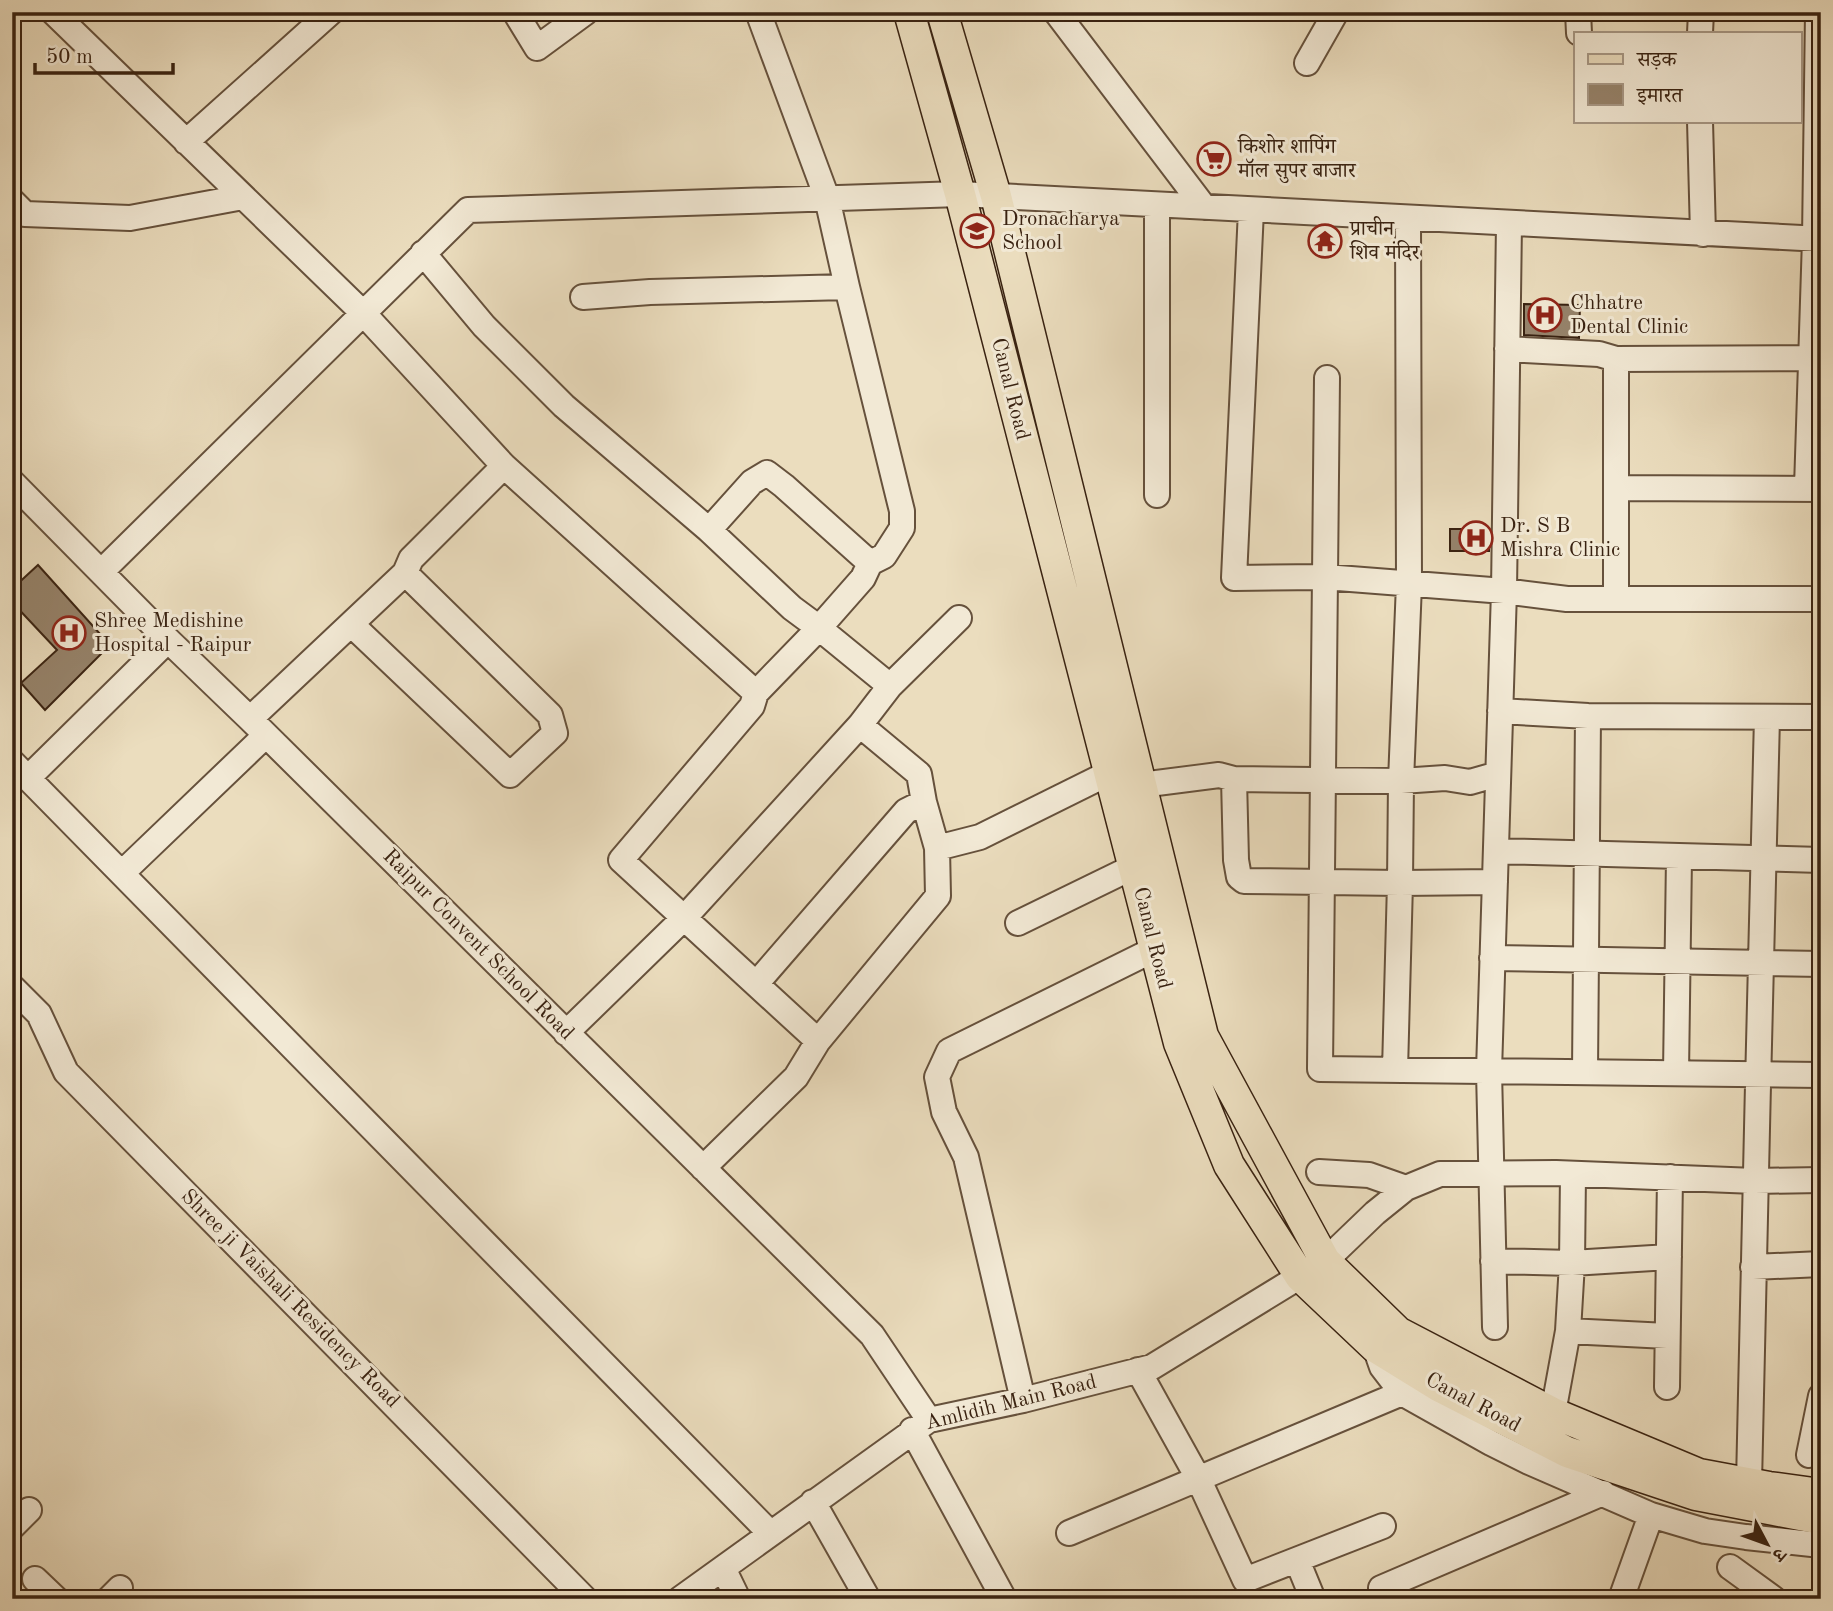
<svg xmlns="http://www.w3.org/2000/svg" width="1833" height="1611" font-family="'Old Standard TT','Noto Serif Devanagari',serif">
<style>
.building{fill:#96836b;stroke:#392211;stroke-width:2}
.lines{fill:none;stroke-linecap:round;stroke-linejoin:round}
.minor-casing{stroke:#66513c;stroke-width:28}
.major-casing{stroke:#392211;stroke-width:33}
.minor{stroke:#f2e9d5;stroke-width:24}
.major{stroke:#ebddbe;stroke-width:30}
.labels{text-anchor:middle;dominant-baseline:central;stroke-width:6;stroke-linejoin:round;paint-order:stroke}
.poi-label{font-size:21px;fill:#392211;stroke:#f2e9d5;text-anchor:start}
.street-label{font-size:21px;fill:#392211;stroke:#f2e9d5}
</style>
<rect width="100%" height="100%" fill="#ebddbe"/>
<filter id="stains"><feTurbulence type="fractalNoise" baseFrequency=".00286" numOctaves="4"/><feColorMatrix values="0 0 0 0 .2 0 0 0 0 .09 0 0 0 0 .02 0 0 0 .5 -.17"/></filter>
<radialGradient id="worn" r=".72"><stop offset=".6" stop-color="#630" stop-opacity="0"/><stop offset="1" stop-color="#630" stop-opacity=".3"/></radialGradient>
<path class="building" d="M 1524,304 L 1580,305 L 1579,338 L 1524,335 Z
M 1450,529 L 1489,529 L 1489,551 L 1450,551 Z
M 38,565 L 110,645 L 45,710 L 21,683 L 57,650 L 12,602 L 12,589 Z"/>
<g class="lines">
<defs>
<path id="minor" d="M 53,12 L 363,313 L 504,466 L 756,693
M 515,12 L 537,48 L 586,12
M 758,12 L 827,198 L 847,287 L 902,511 L 902,528 L 884,556 L 870,563 L 863,578 L 819,628 L 756,693 L 752,706 L 621,860 L 818,1041
M 1056,12 L 1204,207
M 1578,12 L 1579,33
M 1700,33 L 1701,12
M 1307,63 L 1336,12
M 1700,121 L 1703,234
M 186,142 L 331,12
M 12,201 L 25,214 L 130,218 L 243,197
M 1251,210 L 1234,578 L 1325,577 L 1504,591 L 1567,599 L 1821,599
M 423,253 L 484,326 L 564,406 L 709,530 L 792,608 L 819,628 L 890,686
M 583,297 L 650,292 L 847,287
M 1507,349 L 1599,354 L 1616,359 L 1811,358
M 1327,378 L 1320,1069 L 1821,1075
M 12,482 L 168,640 L 250,719 L 872,1335 L 929,1420
M 1616,488 L 1821,489
M 1807,488 L 1815,239 L 1818,12
M 1157,495 L 1157,205
M 709,530 L 752,482 L 767,473 L 784,486 L 870,563
M 101,572 L 468,210 L 960,194 L 1821,239
M 1616,599 L 1616,359
M 351,624 L 510,775 L 555,733 L 550,715 L 405,573
M 1500,711 L 1588,716 L 1821,717
M 250,719 L 405,573 L 411,559 L 504,466
M 12,762 L 770,1533
M 28,778 L 168,640
M 1234,779 L 1236,860 L 1239,877 L 1244,881 L 1400,883 L 1495,882
M 1141,785 L 1219,775 L 1234,779 L 1401,781 L 1445,778 L 1470,782 L 1498,774
M 937,848 L 980,837 L 1109,773
M 1496,851 L 1821,860
M 122,873 L 266,735
M 1018,923 L 1133,867
M 1492,958 L 1821,964
M 756,984 L 906,811 L 924,802
M 12,987 L 39,1014 L 66,1072 L 585,1599
M 566,1033 L 685,917 L 860,725 L 890,686 L 959,618
M 1395,1070 L 1400,883 L 1401,781 L 1409,584 L 1408,218
M 1585,1072 L 1588,716
M 1676,1073 L 1679,857
M 703,1168 L 796,1077 L 818,1041 L 938,896 L 937,848 L 924,802 L 919,774 L 860,725
M 1319,1172 L 1369,1175 L 1406,1188
M 1493,1261 L 1572,1263 L 1669,1257
M 1753,1267 L 1821,1264
M 1495,1327 L 1489,1071 L 1504,591 L 1509,223
M 1568,1331 L 1667,1336
M 1375,1347 L 1382,1367 L 1402,1393 L 1491,1443 L 1529,1462 L 1651,1515 L 1705,1531 L 1746,1537 L 1821,1545
M 1138,1370 L 1198,1478 L 1245,1580 L 1383,1526
M 1667,1387 L 1670,1177
M 1023,1400 L 966,1157 L 944,1112 L 937,1077 L 949,1051 L 1155,949
M 1553,1413 L 1568,1331 L 1572,1263 L 1573,1174
M 912,1430 L 1004,1599
M 1809,1455 L 1821,1396
M 1749,1483 C 1753,1228 1762,972 1767,717
M 813,1502 L 868,1599
M 12,1527 L 29,1510
M 1069,1533 L 1402,1393
M 1297,1560 L 1313,1599
M 1730,1567 L 1774,1599
M 723,1568 L 738,1599
M 35,1579 L 56,1599
M 1381,1588 L 1603,1493
M 109,1599 L 120,1588
M 680,1599 L 929,1420 L 1023,1400 L 1152,1367 L 1325,1261 L 1375,1213 L 1406,1188 L 1440,1174 L 1556,1173 L 1755,1181 L 1821,1180
M 1621,1599 L 1651,1515"/>
<path id="major" d="M 909,12 L 960,194 L 1179,1043 L 1229,1165 L 1300,1276 L 1375,1347 L 1440,1387 L 1567,1452 L 1696,1495 L 1821,1519
M 942,12 L 996,196 L 1203,1036 L 1325,1261 L 1398,1332 L 1553,1413 L 1699,1474 L 1769,1487 L 1821,1494"/>
</defs>
<use href="#minor" class="minor-casing"/>
<use href="#major" class="major-casing"/>
<use href="#minor" class="minor"/>
<use href="#major" class="major"/>
</g>
<defs>
<symbol id="supermarket-ring" viewBox="-11 -11 22 22"><circle r="9.5" fill="#f2e9d5" stroke="#8f2418" stroke-width="1.5"/><path d="M-6-5.5h2.5l.6 2H6L4.5 2H-2.5L-4.4-4H-6ZM-1.5 3.2a1.3 1.3 0 1 0 .1 0ZM3 3.2a1.3 1.3 0 1 0 .1 0Z" fill="#8f2418"/></symbol>
<symbol id="school-ring" viewBox="-11 -11 22 22"><circle r="9.5" fill="#f2e9d5" stroke="#8f2418" stroke-width="1.5"/><path d="M0-5L7-2L0 1L-7-2ZM-4 1L0 2.5L4 1V4Q0 6-4 4Z" fill="#8f2418"/></symbol>
<symbol id="temple-ring" viewBox="-11 -11 22 22"><circle r="9.5" fill="#f2e9d5" stroke="#8f2418" stroke-width="1.5"/><path d="M0-6L5-2H3V0L6.5 2.5H4V6H1.5V3h-3V6H-4V2.5H-6.5L-3 0V-2H-5Z" fill="#8f2418"/></symbol>
<symbol id="hospital-ring" viewBox="-11 -11 22 22"><circle r="9.5" fill="#f2e9d5" stroke="#8f2418" stroke-width="1.5"/><path d="M-5-5h3v3.5h4V-5h3V5h-3V1.5h-4V5h-3Z" fill="#8f2418"/></symbol>
</defs>
<g fill-rule="evenodd">
<use href="#supermarket-ring" x="1195" y="140" width="38" height="38"/>
<use href="#school-ring" x="958" y="212" width="38" height="38"/>
<use href="#temple-ring" x="1306" y="222" width="38" height="38"/>
<use href="#hospital-ring" x="1526" y="296" width="38" height="38"/>
<use href="#hospital-ring" x="1457" y="519" width="38" height="38"/>
<use href="#hospital-ring" x="50" y="614" width="38" height="38"/>
</g>
<g class="labels">
<g class="poi-label">
<text x="1238" y="147">किशोर शापिंग<tspan x="1238" dy="24">मॉल सुपर बाजार</tspan></text>
<text x="1002" y="219">Dronacharya<tspan x="1002" dy="24">School</tspan></text>
<text x="1350" y="229">प्राचीन<tspan x="1350" dy="24">शिव मंदिर</tspan></text>
<text x="1570" y="303">Chhatre<tspan x="1570" dy="24">Dental Clinic</tspan></text>
<text x="1500" y="526">Dr. S B<tspan x="1500" dy="24">Mishra Clinic</tspan></text>
<text x="94" y="621">Shree Medishine<tspan x="94" dy="24">Hospital - Raipur</tspan></text>
</g>
<g class="street-label">
<text transform="translate(1010 389) rotate(76)">Canal Road</text>
<text transform="translate(1152 938) rotate(76)">Canal Road</text>
<text transform="translate(478 945) rotate(45)">Raipur Convent School Road</text>
<text transform="translate(290 1299) rotate(45)">Shree ji Vaishali Residency Road</text>
<text transform="translate(1011 1403) rotate(-14)">Amlidih Main Road</text>
<text transform="translate(1473 1403) rotate(28)">Canal Road</text>
</g>
</g>
<rect width="1833" height="1611" fill="none" stroke="#ebddbe" stroke-width="42"/>
<rect x="14" y="14" width="1805" height="1583" fill="none" stroke="#392211" stroke-width="3.5"/>
<rect x="21" y="21" width="1791" height="1569" fill="none" stroke="#392211" stroke-width="2"/>
<rect x="1574" y="32" width="228" height="91" fill="#f2e9d5" stroke="#a89987" stroke-width="2"/>
<rect x="1588" y="54" width="35" height="10" fill="#ebddbe" stroke="#a89987" stroke-width="2"/>
<text x="1637" y="66" font-size="21" fill="#392211">सड़क</text>
<rect x="1588" y="84" width="35" height="21" fill="#96836b" stroke="#a89987" stroke-width="2"/>
<text x="1637" y="102" font-size="21" fill="#392211">इमारत</text>
<g transform="translate(1767 1544) rotate(131)" stroke="#f2e9d5" stroke-width="5" paint-order="stroke">
<path d="M0-5L12 26L0 18L-12 26Z" fill="#392211"/>
<text y="-10" font-size="19" font-weight="bold" text-anchor="middle" fill="#392211">उ</text>
</g>
<path d="M35 63v10h138v-10" fill="none" stroke="#392211" stroke-width="3.5"/>
<text x="46" y="63" font-size="21" fill="#392211" stroke="#f2e9d5" stroke-width="5" paint-order="stroke">50 m</text>
<rect width="100%" height="100%" filter="url(#stains)"/>
<rect width="100%" height="100%" fill="url(#worn)"/>
</svg>
